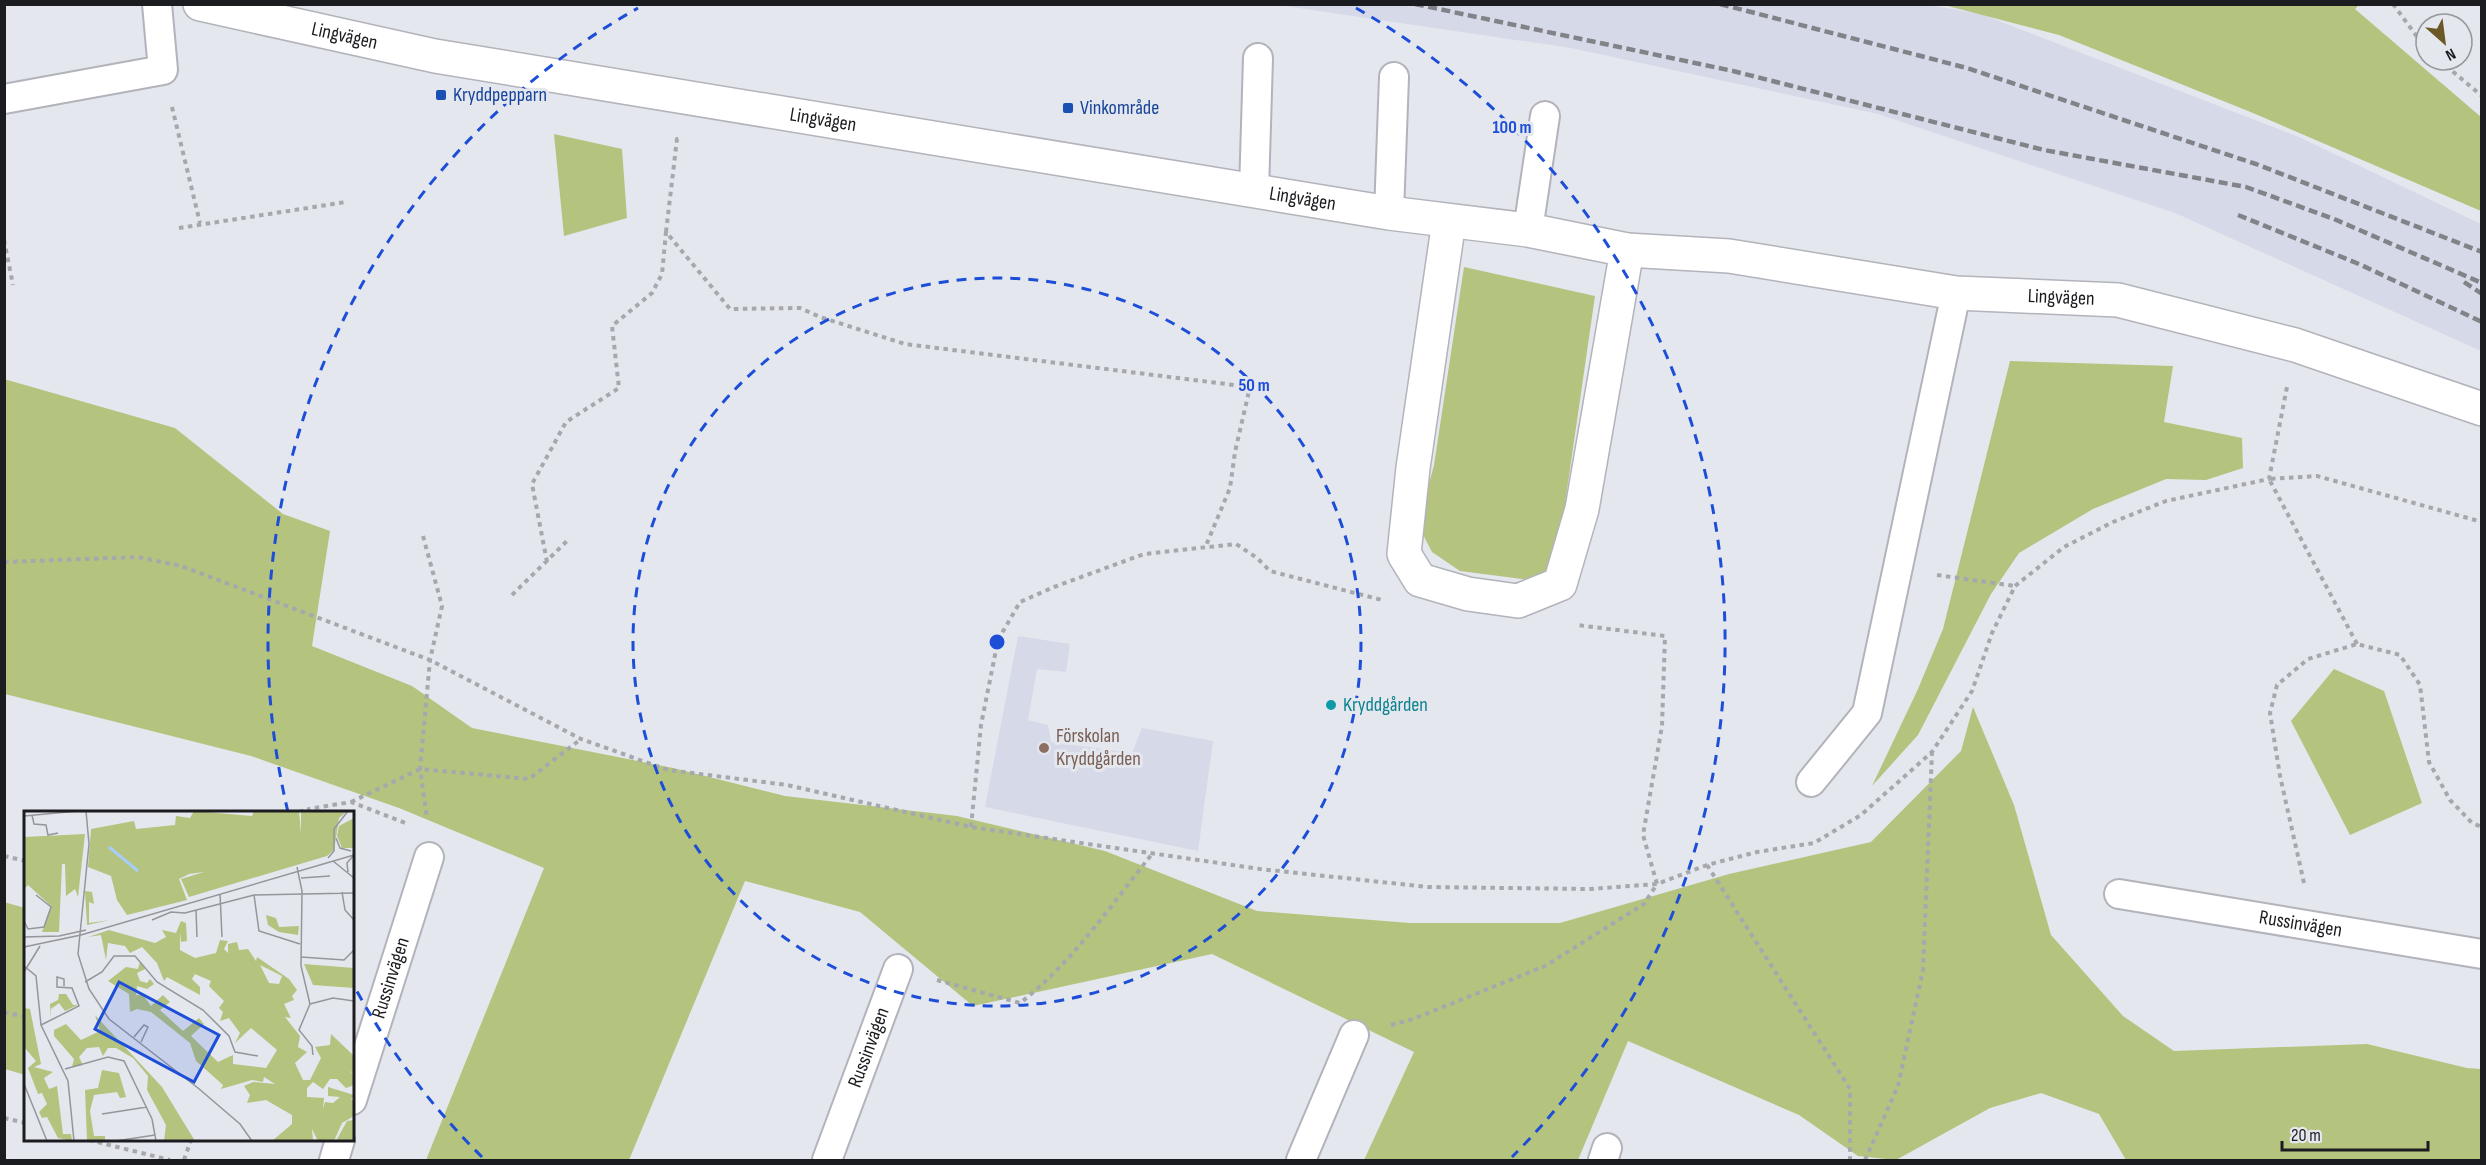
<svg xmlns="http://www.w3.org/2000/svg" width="2486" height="1165" font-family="'Sofia Sans Condensed',sans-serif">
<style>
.built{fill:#d6dae8}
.green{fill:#b4c37e}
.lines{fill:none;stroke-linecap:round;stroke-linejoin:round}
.service-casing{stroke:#b2b3bb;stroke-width:32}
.minor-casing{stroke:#b2b3bb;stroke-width:36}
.path{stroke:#a6a8ae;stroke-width:4;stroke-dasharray:4.5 4.5;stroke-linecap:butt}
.service{stroke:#fff;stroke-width:28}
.minor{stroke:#fff;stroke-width:33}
.rail{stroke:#828388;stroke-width:4.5;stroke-dasharray:9 4.5;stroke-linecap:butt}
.ring{fill:none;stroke:#1d4ed8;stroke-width:3;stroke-dasharray:10 8}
.transit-dot{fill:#1a4fb4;stroke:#e5e7ee;stroke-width:2}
.culture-dot{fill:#0f9aa8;stroke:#e5e7ee;stroke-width:2}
.education-dot{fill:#8d6e63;stroke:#e5e7ee;stroke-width:2}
.labels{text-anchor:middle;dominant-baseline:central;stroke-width:6;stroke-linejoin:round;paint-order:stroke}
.street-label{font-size:20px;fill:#1b1c1f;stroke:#e5e7ee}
.transit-label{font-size:20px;fill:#164399;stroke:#e5e7ee;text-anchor:start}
.culture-label{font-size:20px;fill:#0d838f;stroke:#e5e7ee;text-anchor:start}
.education-label{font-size:20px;fill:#785e54;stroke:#e5e7ee;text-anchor:start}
.inset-river{fill:none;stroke:#a8cef8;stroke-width:3}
.inset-road{fill:none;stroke:#94969b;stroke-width:1.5}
.view{fill:#1d4ed8;fill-opacity:0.15;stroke:#1d4ed8;stroke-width:3}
.inset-edge{fill:none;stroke:#1b1c1f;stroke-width:3}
.centre{fill:#1d4ed8;stroke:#e5e7ee;stroke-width:3}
.ring-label{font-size:18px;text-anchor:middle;font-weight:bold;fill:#1d4ed8;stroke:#e5e7ee;stroke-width:6;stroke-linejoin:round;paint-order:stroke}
</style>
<rect width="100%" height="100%" fill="#e5e7ee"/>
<path class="built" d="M 1922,4 L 1981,14 L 2299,137 L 2481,224 L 2481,351 L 2175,213 L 1878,114 L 1571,48 L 1278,5 Z
M 1018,636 L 1070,644 L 1066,672 L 1037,669 L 1028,720 L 1048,725 L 1051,742 L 1132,753 L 1142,728 L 1213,741 L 1198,851 L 985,807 Z"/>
<path class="green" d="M 1944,5 L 2359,5 L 2355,9 L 2481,117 L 2481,211 L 2253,113 L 2059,35 Z
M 554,134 L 622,149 L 627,218 L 564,236 Z
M 1464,267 L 1595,296 L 1557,559 L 1545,572 L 1530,580 L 1460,571 L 1432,552 L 1418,525 L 1434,465 Z
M 2010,361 L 2173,366 L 2164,422 L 2242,438 L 2243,468 L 2206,480 L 2166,479 L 2093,509 L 2019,553 L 1991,594 L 1918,735 L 1872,786 L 1918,689 L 1943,629 Z
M 4,379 L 175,428 L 283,514 L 330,531 L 312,646 L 412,686 L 472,728 L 673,768 L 785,796 L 957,816 L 1105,851 L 1257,911 L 1410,923 L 1560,923 L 1729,874 L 1871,842 L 1961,751 L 1973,707 L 2014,805 L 2051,935 L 2123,1016 L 2174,1051 L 2367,1044 L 2467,1068 L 2481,1069 L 2481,1160 L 2126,1160 L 2099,1114 L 2041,1093 L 1990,1108 L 1896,1160 L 1858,1156 L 1799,1115 L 1628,1041 L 1578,1160 L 1364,1160 L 1414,1052 L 1212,954 L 973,1006 L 860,912 L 745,881 L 629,1160 L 426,1160 L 544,868 L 399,808 L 251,756 L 5,694 Z
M 2334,669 L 2384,691 L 2422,803 L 2350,835 L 2291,721 Z
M 4,902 L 25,908 L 25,1075 L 5,1069 Z"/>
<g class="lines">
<defs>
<g id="service">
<path d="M 4,99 L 163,70 L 157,4"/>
<path d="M 1254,191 L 1258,58"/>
<path d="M 1389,213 L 1394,77"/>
<path d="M 1528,230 L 1545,116"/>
<path d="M 1811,782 L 1867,713 L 1956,293"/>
<path id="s1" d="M 2119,894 L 2482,954"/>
<path id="s2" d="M 352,1100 L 429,857"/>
<path d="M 334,1160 L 340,1140"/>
<path id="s3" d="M 827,1160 L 898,969"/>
<path d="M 1301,1160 L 1354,1035"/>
<path d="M 1603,1160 L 1607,1148"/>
</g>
<g id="minor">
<path id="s4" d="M 200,4 L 435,56 L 1389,213 L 1528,230 L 1627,250 L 1729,256 L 1956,293 L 2118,300 L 2295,345 L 2482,409"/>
<path d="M 1449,221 L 1413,468 L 1404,554 L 1420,580 L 1468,594 L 1518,601 L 1560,584 L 1582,509 L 1627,250"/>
</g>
</defs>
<use href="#service" class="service-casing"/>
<use href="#minor" class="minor-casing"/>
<path class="path" d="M 2393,4 L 2426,49
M 2439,60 L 2482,96
M 172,107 L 200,223
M 179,228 L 346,202
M 666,232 L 677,139 L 680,140
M 4,240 L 13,285
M 423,536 L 442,606 L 430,660 L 420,769 L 427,818
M 4,562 L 138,557 L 181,566 L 430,660 L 581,739 L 668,770 L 787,785 L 971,827 L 1260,869 L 1428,887 L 1590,889 L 1657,884 L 1707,865 L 1757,852 L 1814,843 L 1861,815 L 1932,752 L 1972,691 L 1992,633 L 2015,586 L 2064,547 L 2113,522 L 2166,501 L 2269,479 L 2287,387
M 547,562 L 532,484 L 566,422 L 619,388 L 612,326 L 652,293 L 662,274 L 666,232 L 730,309 L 800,308 L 820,317 L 905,344 L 1250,387 L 1235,452 L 1230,488 L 1205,548
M 1937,575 L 2015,586
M 512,595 L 568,540
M 2357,644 L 2269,479 L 2317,476 L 2482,522
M 351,802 L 420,769 L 529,779 L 581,739
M 299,812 L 308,809
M 308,812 L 309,809 L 351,802 L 408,824
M 971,827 L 981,725 L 998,640 L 1020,602 L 1054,587 L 1144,554 L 1236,544 L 1257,558 L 1270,571 L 1382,600
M 4,856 L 26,861
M 1707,865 L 1850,1089 L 1850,1160
M 2304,883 L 2280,776 L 2270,713 L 2277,685 L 2308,659 L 2357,644 L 2400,655 L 2420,685 L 2429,762 L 2450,800 L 2472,823 L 2482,827
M 937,980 L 1020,1003 C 1071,964 1112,904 1152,854
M 4,1012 L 26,1017
M 1391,1025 L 1413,1019 L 1545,966 L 1644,904 L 1657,884 L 1643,835 L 1662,726 L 1665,636 L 1577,625
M 4,1118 L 26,1123
M 89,1140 L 170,1160
M 184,1160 L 191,1140
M 1865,1160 L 1898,1086 L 1923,970 L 1932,752"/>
<use href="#service" class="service"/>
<use href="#minor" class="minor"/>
<path class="rail" d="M 1415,4 L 1733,71 L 2044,150 L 2246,187 L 2334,219 L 2482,283
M 1720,4 L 1967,68 L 2256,164 L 2482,252
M 2238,215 L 2359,264 L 2482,322
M 2464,282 L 2482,294"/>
</g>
<g class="ring">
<circle cx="997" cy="642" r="364"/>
<path d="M482 1157A729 729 0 0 1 353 984M288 812A729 729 0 0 1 638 8M1356 8A729 729 0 0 1 1512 1157"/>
</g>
<g class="transit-dot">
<rect x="435" y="89" width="12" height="12" rx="3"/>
<rect x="1062" y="102" width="12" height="12" rx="3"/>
</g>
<circle class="culture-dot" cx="1331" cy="705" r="6"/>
<circle class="education-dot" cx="1044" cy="748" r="6"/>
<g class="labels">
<g class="street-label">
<text stroke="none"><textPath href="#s4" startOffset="148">Lingvägen</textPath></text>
<text stroke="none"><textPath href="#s4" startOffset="634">Lingvägen</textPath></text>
<text stroke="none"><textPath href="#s4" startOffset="1120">Lingvägen</textPath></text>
<text stroke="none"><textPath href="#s4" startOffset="1886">Lingvägen</textPath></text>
<text stroke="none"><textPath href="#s1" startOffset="184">Russinvägen</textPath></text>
<text stroke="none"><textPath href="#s2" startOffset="128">Russinvägen</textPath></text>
<text stroke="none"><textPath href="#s3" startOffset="120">Russinvägen</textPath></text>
</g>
<g class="transit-label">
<text x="453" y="95">Kryddpepparn</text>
<text x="1080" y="108">Vinkområde</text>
</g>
<g class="culture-label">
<text x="1343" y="705">Kryddgården</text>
</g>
<g class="education-label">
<text x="1056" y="736">Förskolan<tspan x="1056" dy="23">Kryddgården</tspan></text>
</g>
</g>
<g transform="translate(24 811)">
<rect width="330" height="330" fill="#e5e7ee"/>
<path d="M 170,0 L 228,5 L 230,0 L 275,0 L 277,23 L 277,0 L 323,0 L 315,7 L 310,39 L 303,45 L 165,86 L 157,68 L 180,61 L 165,63 L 155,68 L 163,89 L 103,104 L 93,89 L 87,65 L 64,56 L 67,18 L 110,10 L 112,18 L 151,14 L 152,5 L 166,7 ZM 330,7 L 330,37 L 318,37 L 313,25 L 315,15 ZM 61,23 L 54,86 L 51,78 L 42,85 L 41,53 L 38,53 L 35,121 L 18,121 L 27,95 L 4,74 L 0,78 L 0,26 ZM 61,80 L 68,81 L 70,93 L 65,91 L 65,112 L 86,109 L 63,114 ZM 242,104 L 252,107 L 255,116 L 275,115 L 274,124 L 255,121 L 244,114 ZM 157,110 L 162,112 L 163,130 L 157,131 L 156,121 L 156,139 L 171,147 L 192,142 L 196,129 L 204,130 L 200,138 L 204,142 L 204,133 L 213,131 L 215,139 L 224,138 L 232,150 L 233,146 L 265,168 L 273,179 L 268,185 L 270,189 L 260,193 L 267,207 L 261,206 L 276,225 L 274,236 L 283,241 L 271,252 L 279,269 L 286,269 L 297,247 L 291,236 L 306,234 L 307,223 L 330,245 L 330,262 L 325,260 L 330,263 L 330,274 L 322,277 L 313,268 L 306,268 L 299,278 L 289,271 L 283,277 L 283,286 L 300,287 L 299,298 L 301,291 L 309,292 L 316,286 L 304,285 L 304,276 L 330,284 L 327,289 L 330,289 L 330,305 L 318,312 L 310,330 L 294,330 L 288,318 L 289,330 L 248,330 L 268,313 L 268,304 L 242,289 L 223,292 L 226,284 L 220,275 L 229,271 L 251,273 L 240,266 L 239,271 L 228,269 L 197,278 L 199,274 L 172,250 L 166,232 L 127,201 L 113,198 L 106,201 L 105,183 L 84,170 L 102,156 L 114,158 L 116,151 L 121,158 L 113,162 L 116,170 L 123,172 L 126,168 L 130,173 L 123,178 L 113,175 L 112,184 L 119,184 L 127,195 L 139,184 L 146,191 L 136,199 L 159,220 L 175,207 L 180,213 L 167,225 L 194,251 L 209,244 L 209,253 L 242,257 L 253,239 L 227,217 L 211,232 L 216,222 L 205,207 L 196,210 L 199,201 L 195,197 L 200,190 L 185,175 L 187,170 L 171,163 L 168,168 L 176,176 L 176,184 L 143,166 L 140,170 L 133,152 L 118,136 L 106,142 L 101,135 L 84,132 L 82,149 L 77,124 L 64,126 L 85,119 L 131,132 L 142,126 L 138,119 L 152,122 ZM 236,154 L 258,165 L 255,173 L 245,172 ZM 280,153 L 330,157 L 330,177 L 289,174 ZM 35,183 L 42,183 L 49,194 L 54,194 L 41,200 L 35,192 L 27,198 L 27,208 L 26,193 L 34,189 ZM 0,197 L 6,198 L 17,253 L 10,256 L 29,261 L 20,267 L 25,278 L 33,275 L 39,323 L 47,323 L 48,330 L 34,327 L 23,306 L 18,307 L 15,301 L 23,293 L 18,282 L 14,283 L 4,257 L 12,250 L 0,236 ZM 71,204 L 138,276 L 171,330 L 140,330 L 142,314 L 123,279 L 124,265 L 109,247 L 92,237 L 84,237 L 79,245 L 75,236 L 63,237 L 55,246 L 59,254 L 48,256 L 50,248 L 30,225 L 30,219 L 42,213 L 57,229 L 76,220 ZM 78,259 L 95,262 L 102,286 L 96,287 L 93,281 L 70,284 L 66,300 L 70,325 L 81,325 L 81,330 L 63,330 L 61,279 L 74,277 ZM 330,309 L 330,330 L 312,330 L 323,310 Z" fill="#b4c37e" fill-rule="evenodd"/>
<path class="inset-river" d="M 85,36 L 114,60"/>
<path class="inset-road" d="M 62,0 L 65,33 L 54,143 L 65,178 L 85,208 L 174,277 L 216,313 L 228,330M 8,4 L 10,13 L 22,14 L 24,24 L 34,22M 0,5 L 54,0M 312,27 L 316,37 L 327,40M 304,47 L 310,40 L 310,18 L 324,0M 309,50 L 330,67M 273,56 L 278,80 L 277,155 L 286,193 L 275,219 L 288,235 L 289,244M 324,61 L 323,52 L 330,44M 277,67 L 306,65M 318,81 L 321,99 L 330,109M 196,83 L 198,126M 230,84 L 235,120 L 276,133M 172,99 L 173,126M 128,109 L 147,101 L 161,102 L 230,84 L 330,82M 0,110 L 4,118 L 20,116 L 27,96 L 12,84M 0,126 L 35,125 L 62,119M 0,136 L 57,124 L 330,44M 277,146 L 320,149 L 330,139M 0,155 L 12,165 L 17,214 L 44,270 L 50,330M 0,161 L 16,135M 61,171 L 78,161 L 90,145 L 111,145 L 133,171 L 179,199 L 205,225 L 211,241 L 234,245M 286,193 L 309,187 L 330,190M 17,214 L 55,195 L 48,177 L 33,176 L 33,166 L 40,168 L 40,175M 110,226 L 120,214 L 124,216 L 117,231M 41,258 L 84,246 L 100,250 L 128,308 L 132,330M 0,273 L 23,330M 78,303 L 123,296M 92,330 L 131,324"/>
<path class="view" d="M 95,171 L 195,224 L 170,271 L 71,218 Z"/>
<rect width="330" height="330" class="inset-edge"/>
</g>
<circle cx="997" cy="642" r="9" class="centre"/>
<g class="ring-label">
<text x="1512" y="133">100 m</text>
<text x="1254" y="391">50 m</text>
</g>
<rect width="2486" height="1165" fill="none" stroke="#1b1c1f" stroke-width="12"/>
<g transform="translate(2444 42) rotate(152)"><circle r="28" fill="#e5e7ee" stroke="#94969b" stroke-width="1.5"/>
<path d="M0-4.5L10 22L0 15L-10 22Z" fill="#6c5826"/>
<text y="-9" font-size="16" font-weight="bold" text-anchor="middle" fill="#1b1c1f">N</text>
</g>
<path d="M2282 1141v9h146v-9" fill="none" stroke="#1b1c1f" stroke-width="3"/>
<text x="2291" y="1141" font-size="18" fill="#1b1c1f" stroke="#e5e7ee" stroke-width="4.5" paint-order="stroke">20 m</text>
</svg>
